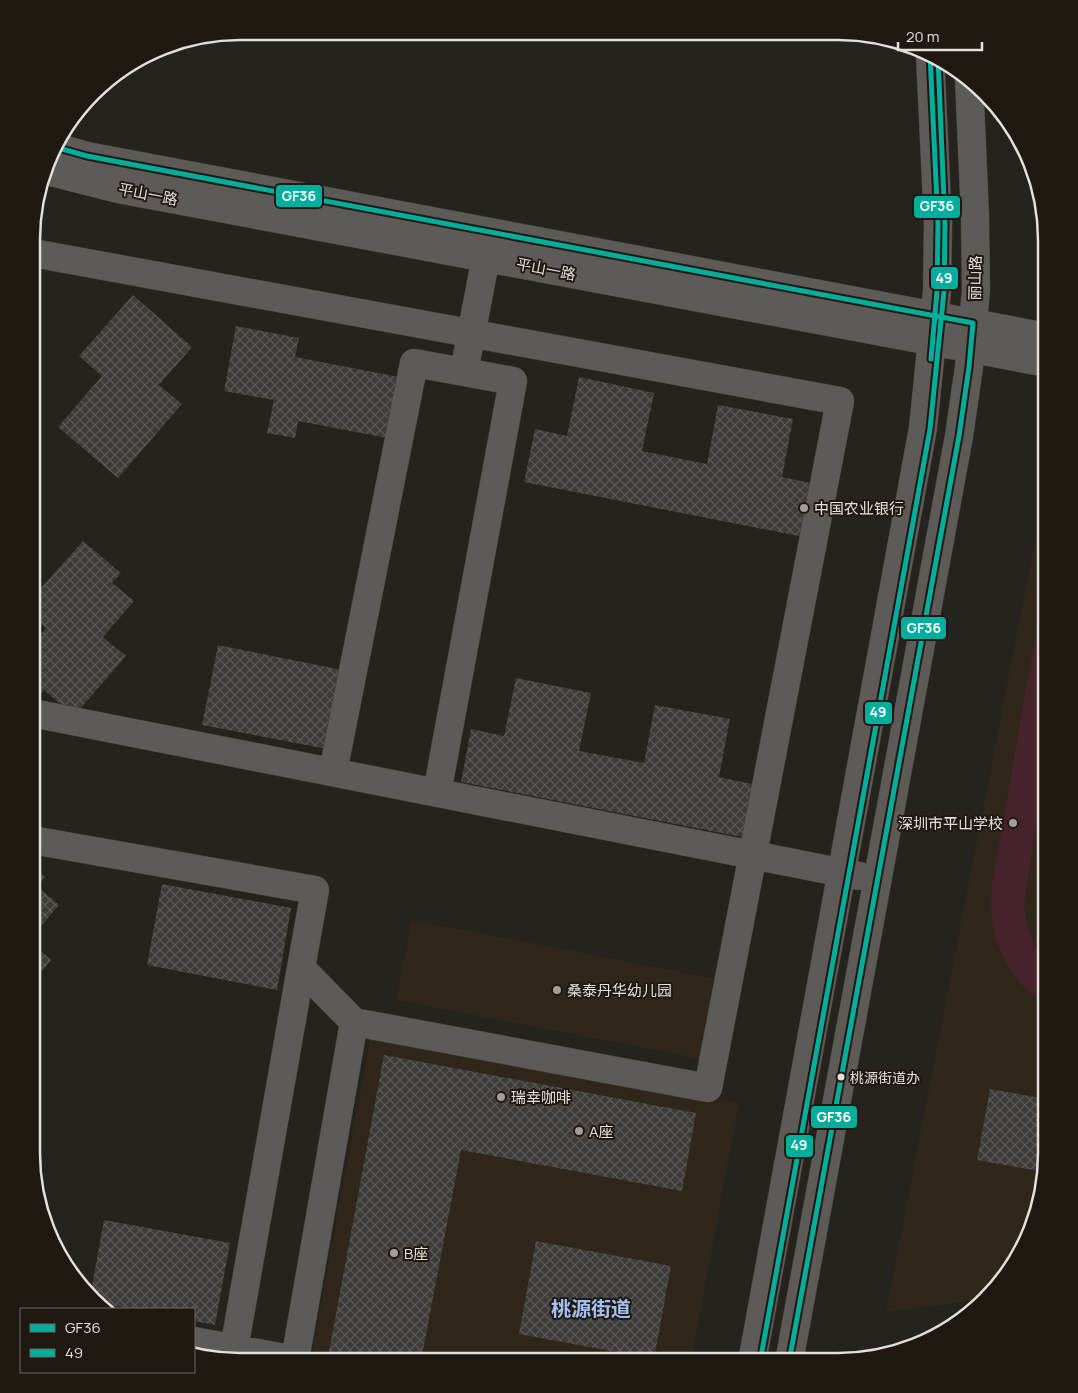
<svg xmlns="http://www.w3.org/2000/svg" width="1078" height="1393" font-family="Manrope,'Noto Sans SC',sans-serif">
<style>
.built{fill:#30271b}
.garden{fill:#46222b}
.building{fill:url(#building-cross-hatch)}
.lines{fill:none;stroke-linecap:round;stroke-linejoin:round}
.minor-casing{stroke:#413e3b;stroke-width:29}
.minor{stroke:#5d5a57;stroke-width:28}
.bus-1-casing{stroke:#1f1912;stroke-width:9}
.bus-2-casing{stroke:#1f1912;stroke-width:9}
.bus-1{stroke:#01ad9c;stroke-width:5}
.bus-2{stroke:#01ad9c;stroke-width:5}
.poi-dot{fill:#a29e99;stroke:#1f1912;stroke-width:2}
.bus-dot{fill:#e4e0db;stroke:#1f1912;stroke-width:2}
.labels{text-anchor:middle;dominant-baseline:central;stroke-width:4;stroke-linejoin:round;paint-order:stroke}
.bus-label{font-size:14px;fill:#e4e0db;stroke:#1f1912;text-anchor:start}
.street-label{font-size:15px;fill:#e4e0db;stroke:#1f1912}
.poi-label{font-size:15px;fill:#e4e0db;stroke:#1f1912;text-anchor:start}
.district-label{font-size:20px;font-weight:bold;fill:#a3c0f3;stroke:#1f1912}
.rim{fill:none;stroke:#e4e0db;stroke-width:2.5}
.line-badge{stroke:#1f1912;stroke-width:2}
.badge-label{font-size:14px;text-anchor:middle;font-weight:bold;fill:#fff}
</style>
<defs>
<pattern id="building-cross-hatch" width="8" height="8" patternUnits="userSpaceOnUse" patternTransform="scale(1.25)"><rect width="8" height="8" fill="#3f3b39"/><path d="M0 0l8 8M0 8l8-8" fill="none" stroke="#5b5755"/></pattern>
</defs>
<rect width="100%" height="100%" fill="#26221e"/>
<path class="built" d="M 1047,479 L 1046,1167 L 1036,1221 L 1011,1269 L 986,1299 L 886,1312 Z
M 412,920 L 717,979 L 702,1059 L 396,1000 Z
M 371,1034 L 739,1103 L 691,1361 L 311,1360 Z"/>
<path class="garden" d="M 1047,569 L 1046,768 L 1026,889 L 1024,909 L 1028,928 L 1035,947 L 1046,963 L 1046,1006 L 1022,985 L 1006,963 L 995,938 L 991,910 L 992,885 Z"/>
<path class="building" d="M 133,295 L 192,347 L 159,385 L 182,404 L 118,478 L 58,427 L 102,376 L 79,356 Z
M 236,326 L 299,338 L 295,357 L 399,377 L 387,438 L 298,421 L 295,438 L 267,433 L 274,400 L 224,391 Z
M 579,377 L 654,393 L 642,451 L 707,464 L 718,405 L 793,419 L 782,477 L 815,484 L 804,537 L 524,482 L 535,429 L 567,436 Z
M 83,541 L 121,573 L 112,583 L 134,601 L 103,637 L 126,656 L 74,716 L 44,690 L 37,699 L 32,695 L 32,644 L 46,628 L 32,616 L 32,598 Z
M 218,645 L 342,670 L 327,749 L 202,725 Z
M 516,678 L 591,693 L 579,751 L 644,763 L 655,705 L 730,719 L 719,777 L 752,784 L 742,837 L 461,782 L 471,729 L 504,736 Z
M 32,865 L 45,877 L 37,886 L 59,905 L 32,937 Z
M 162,884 L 291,908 L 277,990 L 147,965 Z
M 32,944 L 51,960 L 32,983 Z
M 384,1055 L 696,1113 L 682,1191 L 461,1150 L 421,1361 L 345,1360 L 328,1357 Z
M 990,1089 L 1046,1099 L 1045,1172 L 977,1160 Z
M 104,1220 L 230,1243 L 215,1325 L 194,1321 L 194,1309 L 132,1309 L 96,1303 L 90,1297 Z
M 536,1241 L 671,1266 L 654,1359 L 519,1334 Z"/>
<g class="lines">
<defs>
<path id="minor" d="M 55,147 L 87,156 L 1047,337
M 47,171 L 118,189 L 1047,363
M 33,253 L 840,401 L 708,1088 L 354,1022
M 32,713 L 859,876
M 333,772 L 414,363 L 464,372
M 437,793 L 513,381 L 464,372 L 489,241
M 32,840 L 315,890 L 301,968 L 354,1022 L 295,1360
M 194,1341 L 295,1360
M 234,1349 L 301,968
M 752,1362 L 923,428 L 937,291 L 938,224 L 930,54
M 789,1362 L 959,436 L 969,367 L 976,290 L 975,216 L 969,79"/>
</defs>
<use href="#minor" class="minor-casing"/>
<use href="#minor" class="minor"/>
<defs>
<path id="bus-1" d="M 930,54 L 938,224 L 937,291 L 931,359
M 55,147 L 87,156 L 973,323 L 969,367 L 959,436 L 789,1362"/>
<path id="bus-2" d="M 760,1362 L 930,429 L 944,291 L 945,224 L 938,58"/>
</defs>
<use href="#bus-1" class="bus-1-casing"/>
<use href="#bus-2" class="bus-2-casing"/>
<use href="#bus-1" class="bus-1"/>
<use href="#bus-2" class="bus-2"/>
</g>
<g class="poi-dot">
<circle cx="804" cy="508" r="5"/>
<circle cx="1013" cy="823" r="5"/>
<circle cx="557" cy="990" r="5"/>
<circle cx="501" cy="1097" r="5"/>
<circle cx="579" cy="1131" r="5"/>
<circle cx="394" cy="1253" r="5"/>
</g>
<circle class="bus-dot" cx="841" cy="1077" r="4.5"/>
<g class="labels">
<g class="bus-label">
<text x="850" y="1077">桃源街道办</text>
</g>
<g class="street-label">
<text transform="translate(148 194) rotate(11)">平山一路</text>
<text transform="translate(546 269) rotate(11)">平山一路</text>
<text transform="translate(975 278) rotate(-89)">丽山路</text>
</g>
<g class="poi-label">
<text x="814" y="508">中国农业银行</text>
<text x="1003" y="823" text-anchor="end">深圳市平山学校</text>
<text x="567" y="990">桑泰丹华幼儿园</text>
<text x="511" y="1097">瑞幸咖啡</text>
<text x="589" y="1131">A座</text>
<text x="404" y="1253">B座</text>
</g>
<g class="district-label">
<text x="591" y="1308">桃源街道</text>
</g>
</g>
<path d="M0 0H1078V1393H0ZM240 40H838A200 200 0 0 1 1038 240V1153A200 200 0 0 1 838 1353H240A200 200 0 0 1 40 1153V240A200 200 0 0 1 240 40Z" fill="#1f1912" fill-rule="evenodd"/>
<path class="rim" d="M240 40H838A200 200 0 0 1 1038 240V1153A200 200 0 0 1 838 1353H240A200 200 0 0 1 40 1153V240A200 200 0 0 1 240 40Z"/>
<g class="line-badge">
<rect x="275" y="184" width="48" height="24" rx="5" fill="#01ad9c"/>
<rect x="913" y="195" width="48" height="24" rx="5" fill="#01ad9c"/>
<rect x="930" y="266" width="29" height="24" rx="5" fill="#01ad9c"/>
<rect x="900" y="616" width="47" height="24" rx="5" fill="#01ad9c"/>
<rect x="864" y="701" width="29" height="24" rx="5" fill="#01ad9c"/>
<rect x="810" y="1105" width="48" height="24" rx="5" fill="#01ad9c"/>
<rect x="785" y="1134" width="29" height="24" rx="5" fill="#01ad9c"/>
</g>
<g class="badge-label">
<text x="299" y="201">GF36</text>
<text x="937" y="211">GF36</text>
<text x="944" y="283">49</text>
<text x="924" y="633">GF36</text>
<text x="878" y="717">49</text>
<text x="834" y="1122">GF36</text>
<text x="799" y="1150">49</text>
</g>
<rect x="20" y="1308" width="175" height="65" fill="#1f1912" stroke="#6e6962"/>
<rect x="30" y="1324" width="25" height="8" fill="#01ad9c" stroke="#6e6962"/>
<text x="65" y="1333" font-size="15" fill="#e4e0db">GF36</text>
<rect x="30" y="1349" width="25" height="8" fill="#01ad9c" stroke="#6e6962"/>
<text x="65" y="1358" font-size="15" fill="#e4e0db">49</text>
<path d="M898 42v8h84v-8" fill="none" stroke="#e4e0db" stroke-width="2.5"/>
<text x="906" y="42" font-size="15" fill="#e4e0db" stroke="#1f1912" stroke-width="4" paint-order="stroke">20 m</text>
</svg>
